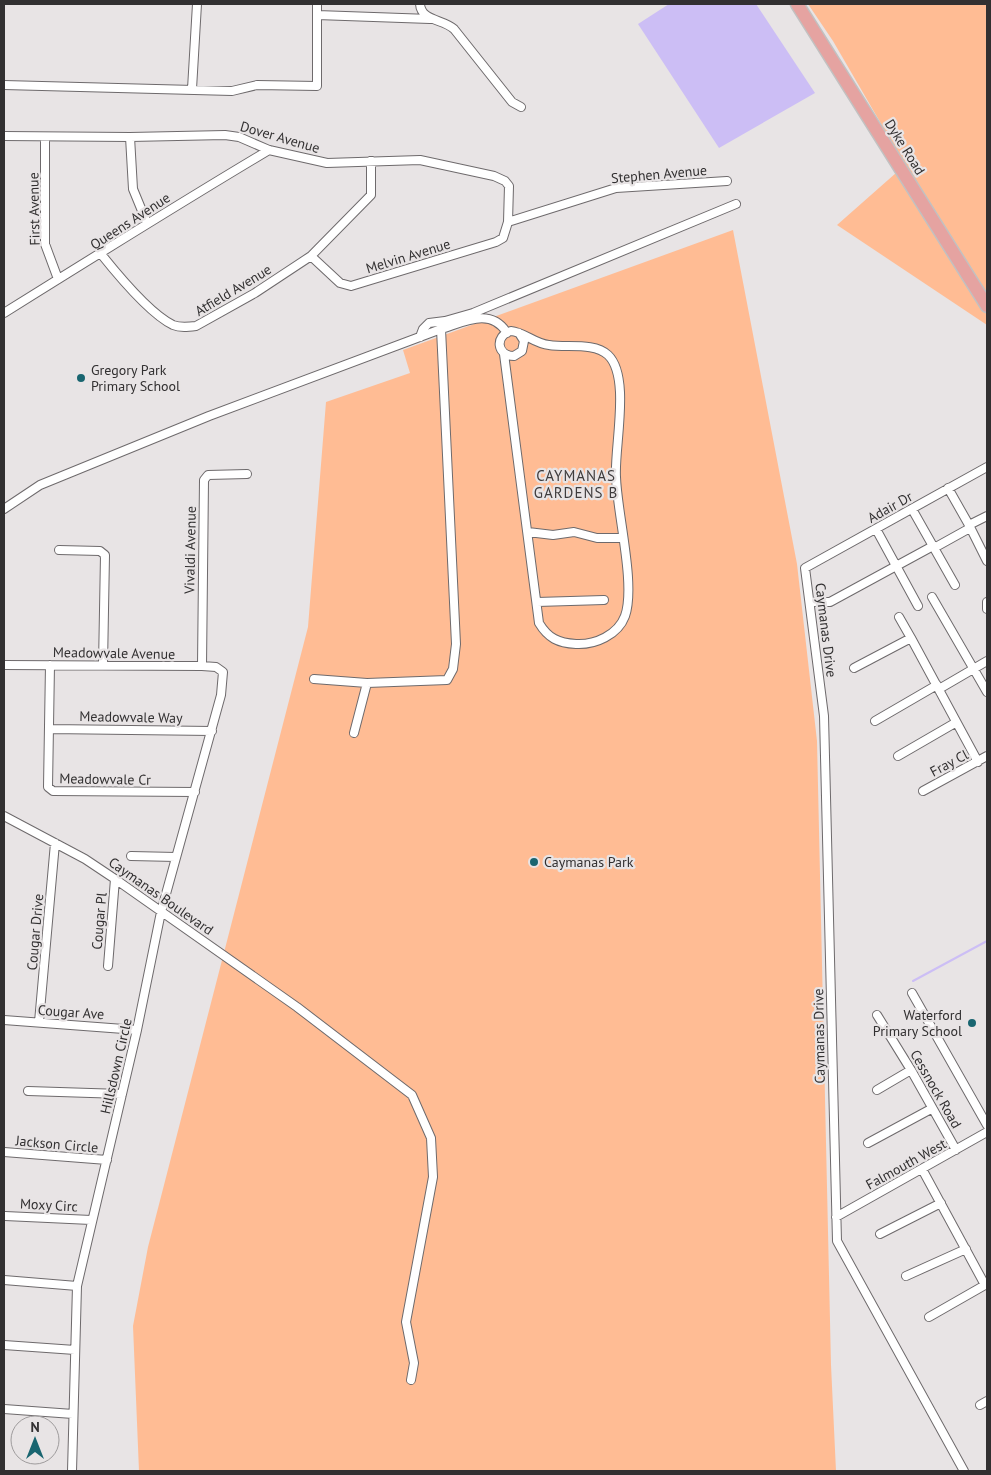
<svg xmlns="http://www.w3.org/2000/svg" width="991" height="1475" font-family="'PT Sans',sans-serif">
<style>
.green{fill:#ffbc94}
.water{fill:#ccbef5}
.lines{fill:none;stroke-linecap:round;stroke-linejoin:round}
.stream{stroke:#ccbef5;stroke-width:2}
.minor-casing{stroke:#6e6a6c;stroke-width:10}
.primary-casing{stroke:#c2c1c1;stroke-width:15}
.minor{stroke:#fff;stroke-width:8}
.primary{stroke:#e5a3a1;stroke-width:12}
.poi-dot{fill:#196570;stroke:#e8e4e5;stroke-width:2}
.labels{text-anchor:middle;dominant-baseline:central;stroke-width:4.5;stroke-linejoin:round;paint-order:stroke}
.street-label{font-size:14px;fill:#323031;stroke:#e8e4e5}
.poi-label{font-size:14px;fill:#323031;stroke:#e8e4e5;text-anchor:start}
.neighbourhood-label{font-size:15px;letter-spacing:1px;fill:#3f3c3d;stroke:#e8e4e5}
</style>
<rect width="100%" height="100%" fill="#e8e4e5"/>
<path class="green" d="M 808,4 L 987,4 L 987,325 L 837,225 L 905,165 L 833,41 Z
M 733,230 L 797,564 L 817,741 L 831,1365 L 836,1471 L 139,1471 L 133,1326 L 148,1247 L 308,627 L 326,402 L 410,373 L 403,350 Z"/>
<path class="water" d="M 669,4 L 756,4 L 815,93 L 719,148 L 638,24 Z"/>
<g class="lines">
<path class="stream" d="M 913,981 L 987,941"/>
<defs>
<path id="minor" d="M 420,4 C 421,21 443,19 454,29 L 512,102 L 521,107
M 317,15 L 430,19
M 4,85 L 232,91 L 257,85 L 317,86 L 317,4
M 192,89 L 197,4
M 4,136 L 130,137 L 225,135 L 239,137 L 269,150 L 327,163 L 420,160 L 494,176 L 505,181 L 509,186 L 508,222 L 503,238 L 496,242 L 351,286 L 340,283 L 311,256
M 45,137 L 45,244 L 58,279
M 130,137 L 133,189 L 147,223
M 508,222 L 616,188 L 727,181
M 101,254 C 117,274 150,314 173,325 C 180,328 188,327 196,326 L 255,293 L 311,256 L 371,195 L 371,161
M 4,313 C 92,258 180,203 269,150
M 420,337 L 423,329 L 429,323 L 445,321 L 473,313 L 736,204
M 504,354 L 539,623 C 548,638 558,643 576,644 C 595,645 618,635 625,616 C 636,585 617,513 616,477 C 614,447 631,377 608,355 C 594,342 567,348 549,345 C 535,344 524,332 511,331 C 494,336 497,356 514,356 L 522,351 L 524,341 L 519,333
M 948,488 L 969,525 L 987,516
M 4,509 L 40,485 L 209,416 L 441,329 C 464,322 491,307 507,333
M 912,509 L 955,585
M 969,525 L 987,561
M 876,529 L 918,606
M 528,532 L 553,535 L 574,532 L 597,538 L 622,538
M 934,548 L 970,528
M 59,550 L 100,551 L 105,555 L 103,665
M 932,597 L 987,692
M 537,602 L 604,600
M 810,602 L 830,602 L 933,546
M 987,602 L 987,609
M 899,617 L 911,638
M 4,665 L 202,666 L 216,667 L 223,672 L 221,695 L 161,912 L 137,1030 L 77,1286 L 72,1471
M 50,665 L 48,787 L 53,791 L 195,792
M 202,666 L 204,480 L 208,475 L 247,474
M 854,668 L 911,638 L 978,762
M 314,679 L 367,683
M 939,689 L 987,661
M 875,721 L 937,685
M 49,729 L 212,731
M 354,733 L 367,683 L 447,680 L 453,669 L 456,644 L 441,329
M 898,756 L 955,723
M 923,791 L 987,756
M 4,816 L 85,859 L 115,879 L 297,1007 L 412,1095 L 431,1138 L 433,1177 L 406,1322 L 414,1363 L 411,1380
M 131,856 L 176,857
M 108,966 L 115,879
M 912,993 L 987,1125
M 877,1015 L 911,1070 L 956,1150
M 4,1020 L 137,1030
M 39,1022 L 55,843
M 877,1090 L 911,1070
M 28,1091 L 122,1094
M 868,1143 L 931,1109
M 4,1152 L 107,1160
M 922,1169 L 985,1285 L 929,1317
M 5,1216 L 91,1220
M 836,1217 L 987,1132
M 880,1234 L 941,1203
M 906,1276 L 966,1249
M 4,1280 L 77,1286
M 4,1345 L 75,1350
M 980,1405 L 987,1401
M 4,1409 L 73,1414
M 964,1471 L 837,1241 L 824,716 L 805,568 L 987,467"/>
<path id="primary" d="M 797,4 L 987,306"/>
</defs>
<use href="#minor" class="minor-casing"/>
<use href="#primary" class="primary-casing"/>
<use href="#minor" class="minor"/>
<use href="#primary" class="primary"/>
</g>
<g class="poi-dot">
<circle cx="81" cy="378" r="5"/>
<circle cx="534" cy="862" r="5"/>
<circle cx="972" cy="1023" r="5"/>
</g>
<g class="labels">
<g class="street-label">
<text transform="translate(280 137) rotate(16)">Dover Avenue</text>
<text transform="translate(905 147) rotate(58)">Dyke Road</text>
<text transform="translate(659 174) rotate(-5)">Stephen Avenue</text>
<text transform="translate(34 209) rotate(-91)">First Avenue</text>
<text transform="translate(130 221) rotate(-33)">Queens Avenue</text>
<text transform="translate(408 256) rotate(-17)">Melvin Avenue</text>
<text transform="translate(233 290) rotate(-31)">Atfield Avenue</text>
<text transform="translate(890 507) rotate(-29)">Adair Dr</text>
<text transform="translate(190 550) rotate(-89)">Vivaldi Avenue</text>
<text transform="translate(826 630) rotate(83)">Caymanas Drive</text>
<text transform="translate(114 653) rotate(1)">Meadowvale Avenue</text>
<text transform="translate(131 717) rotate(1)">Meadowvale Way</text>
<text transform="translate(949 763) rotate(-28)">Fray Cl</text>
<text transform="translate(105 779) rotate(1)">Meadowvale Cr</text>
<text transform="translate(161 896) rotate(35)">Caymanas Boulevard</text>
<text transform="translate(99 921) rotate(-85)">Cougar Pl</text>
<text transform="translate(35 932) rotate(-85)">Cougar Drive</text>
<text transform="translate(71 1012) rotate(4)">Cougar Ave</text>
<text transform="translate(819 1036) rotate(-91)">Caymanas Drive</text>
<text transform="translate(116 1066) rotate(-77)">Hillsdown Circle</text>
<text transform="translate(936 1089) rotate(60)">Cessnock Road</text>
<text transform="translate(57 1144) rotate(5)">Jackson Circle</text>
<text transform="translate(906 1164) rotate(-29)">Falmouth West</text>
<text transform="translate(49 1205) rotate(3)">Moxy Circ</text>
</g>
<g class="poi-label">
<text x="91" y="370">Gregory Park<tspan x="91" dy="16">Primary School</tspan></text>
<text x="544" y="862">Caymanas Park</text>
<text x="962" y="1015" text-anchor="end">Waterford<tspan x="962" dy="16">Primary School</tspan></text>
</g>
<g class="neighbourhood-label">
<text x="576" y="475">CAYMANAS<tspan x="576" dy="17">GARDENS B</tspan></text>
</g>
</g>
<rect width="991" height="1475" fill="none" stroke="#323031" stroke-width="10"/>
<g transform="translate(35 1440)"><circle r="24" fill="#e8e4e5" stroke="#9f9c9d"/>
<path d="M0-4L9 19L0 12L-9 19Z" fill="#196570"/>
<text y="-8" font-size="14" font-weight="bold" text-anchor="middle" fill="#323031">N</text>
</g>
</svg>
